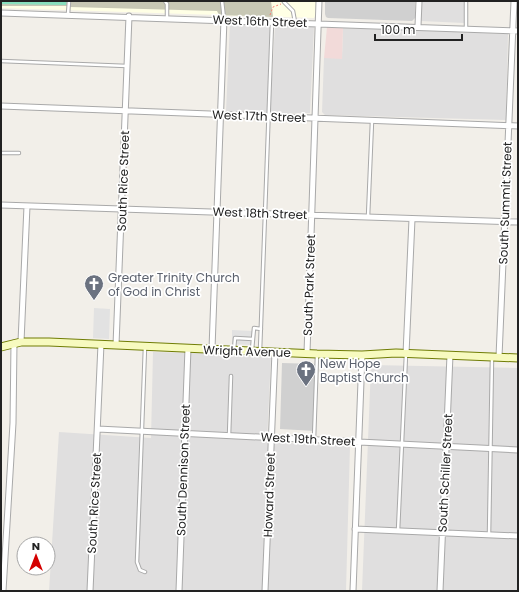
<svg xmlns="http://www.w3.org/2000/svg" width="519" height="592" font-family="Poppins,sans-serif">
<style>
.residential{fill:#e0dfdf}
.commercial{fill:#f2dad9}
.education{fill:#ffffe5}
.religious{fill:#d0d0d0}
.construction{fill:#c7c7b4}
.pitch{fill:#88e0be}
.parking{fill:#e2e2e2}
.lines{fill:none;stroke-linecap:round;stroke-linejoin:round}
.service-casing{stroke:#a9a9a9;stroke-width:4.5}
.minor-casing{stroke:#a9a9a9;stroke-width:7}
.secondary-casing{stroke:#707d05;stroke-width:9}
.path{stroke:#fa8072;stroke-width:1;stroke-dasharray:2 2;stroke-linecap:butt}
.service{stroke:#fff;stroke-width:2.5}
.minor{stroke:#fff;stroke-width:5}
.secondary{stroke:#f7fabf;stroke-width:7}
.labels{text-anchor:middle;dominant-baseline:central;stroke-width:3.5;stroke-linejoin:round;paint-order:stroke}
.street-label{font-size:12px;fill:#222;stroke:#fff}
.worship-label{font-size:12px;fill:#5b616d;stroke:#fff;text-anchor:start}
</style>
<rect width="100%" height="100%" fill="#f2efe9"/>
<path class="residential" d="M 422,1 L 465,1 L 464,23 L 421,21 Z
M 230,23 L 271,24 L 267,113 L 229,112 L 226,111 Z
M 275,25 L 314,27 L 310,113 L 270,113 Z
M 343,28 L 508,34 L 506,120 L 325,115 L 322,112 L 324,58 L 342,58 Z
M 153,352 L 271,355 L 267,442 L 350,446 L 346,591 L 49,591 L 59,432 L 151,438 Z
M 371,365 L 518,368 L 518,591 L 362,591 Z"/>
<path class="commercial" d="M 327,27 L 343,28 L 342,59 L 324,58 Z"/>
<path class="education" d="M 1,1 L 317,1 L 316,14 L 314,18 L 1,8 Z"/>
<path class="religious" d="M 325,1 L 415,1 L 415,18 L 412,21 L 328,18 L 326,17 L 325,14 Z
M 282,363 L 318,364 L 315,431 L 280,429 Z"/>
<path class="construction" d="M 1,1 L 68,1 L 67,6 L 1,6 Z
M 70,1 L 271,1 L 273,17 L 219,15 L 217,11 L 70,7 Z"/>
<path class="pitch" d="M 1,1 L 67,1 L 66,5 L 1,4 Z"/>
<path class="parking" d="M 94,308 L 110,309 L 109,339 L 93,338 Z
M 232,330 L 252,331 L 251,345 L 232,344 Z"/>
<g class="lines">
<defs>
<path id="service" d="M 165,1 L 167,4 L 167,18
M 222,1 L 224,19
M 284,2 L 293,11 L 295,22
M 68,14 L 69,1
M 466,28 L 466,1
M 1,61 L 127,66
M 1,153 L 19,153
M 368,217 L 372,121
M 253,339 L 254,328 L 261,329
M 234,350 L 235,338 L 253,339 L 252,350
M 260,351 L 272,22
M 229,436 L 231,376
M 314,439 L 317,355
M 398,531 L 406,354
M 489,535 L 492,358
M 145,572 L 140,570 L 137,562 L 145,347"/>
<path id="minor" d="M 1,13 L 518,31
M 418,26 L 419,1
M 1,106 L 518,126
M 1,205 L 518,222
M 21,342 L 27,206
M 116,345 L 129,16
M 212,349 L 224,19
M 307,353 L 319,1
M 406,354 L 412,219
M 499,357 L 514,1
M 98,429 L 518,450
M 355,529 L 518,536
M 3,591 L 13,423 L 14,343
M 90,591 L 101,344
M 179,591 L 188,348
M 265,591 L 275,352
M 353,591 L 362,355
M 440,591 L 450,355"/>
<path id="secondary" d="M 1,347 L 21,342 L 49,342 L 317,354 L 362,355 L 396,353 L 518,358"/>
</defs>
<use href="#service" class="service-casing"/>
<use href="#minor" class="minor-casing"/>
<use href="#secondary" class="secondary-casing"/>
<path class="path" d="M 270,15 L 273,7 L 281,4"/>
<use href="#service" class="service"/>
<use href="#minor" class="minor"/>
<use href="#secondary" class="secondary"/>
</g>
<defs>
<symbol id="church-pin" viewBox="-11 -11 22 30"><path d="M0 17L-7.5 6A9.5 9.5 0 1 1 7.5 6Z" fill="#6b7280" stroke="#fff"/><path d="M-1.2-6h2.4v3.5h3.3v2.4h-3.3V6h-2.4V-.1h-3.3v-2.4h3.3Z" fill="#fff"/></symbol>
</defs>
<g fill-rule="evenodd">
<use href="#church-pin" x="83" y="273" width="22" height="30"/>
<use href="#church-pin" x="295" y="359" width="22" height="30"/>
</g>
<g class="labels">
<g class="street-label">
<text transform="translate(260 21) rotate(2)">West 16th Street</text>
<text transform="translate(259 116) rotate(2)">West 17th Street</text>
<text transform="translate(123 181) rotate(-88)">South Rice Street</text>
<text transform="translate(505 203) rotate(-88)">South Summit Street</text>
<text transform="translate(260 213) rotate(2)">West 18th Street</text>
<text transform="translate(309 285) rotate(-88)">South Park Street</text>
<text transform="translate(247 351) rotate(2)">Wright Avenue</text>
<text transform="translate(308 439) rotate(3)">West 19th Street</text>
<text transform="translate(183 470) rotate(-88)">South Dennison Street</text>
<text transform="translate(445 473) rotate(-87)">South Schiller Street</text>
<text transform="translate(269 495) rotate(-88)">Howard Street</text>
<text transform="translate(94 503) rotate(-87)">South Rice Street</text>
</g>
<g class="worship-label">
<text x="108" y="277">Greater Trinity Church<tspan x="108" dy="14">of God in Christ</tspan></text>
<text x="320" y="363">New Hope<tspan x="320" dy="14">Baptist Church</tspan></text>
</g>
</g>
<rect width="519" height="592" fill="none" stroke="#222222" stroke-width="4"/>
<g transform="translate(36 556)"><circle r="19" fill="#ffffff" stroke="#a7a7a7"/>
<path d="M0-3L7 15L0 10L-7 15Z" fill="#d40000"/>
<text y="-6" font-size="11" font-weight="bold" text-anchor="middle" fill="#222222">N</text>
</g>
<path d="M375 34v6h87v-6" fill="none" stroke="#222222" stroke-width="2"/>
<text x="381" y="34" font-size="12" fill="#222222" stroke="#ffffff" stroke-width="3" paint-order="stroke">100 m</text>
</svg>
